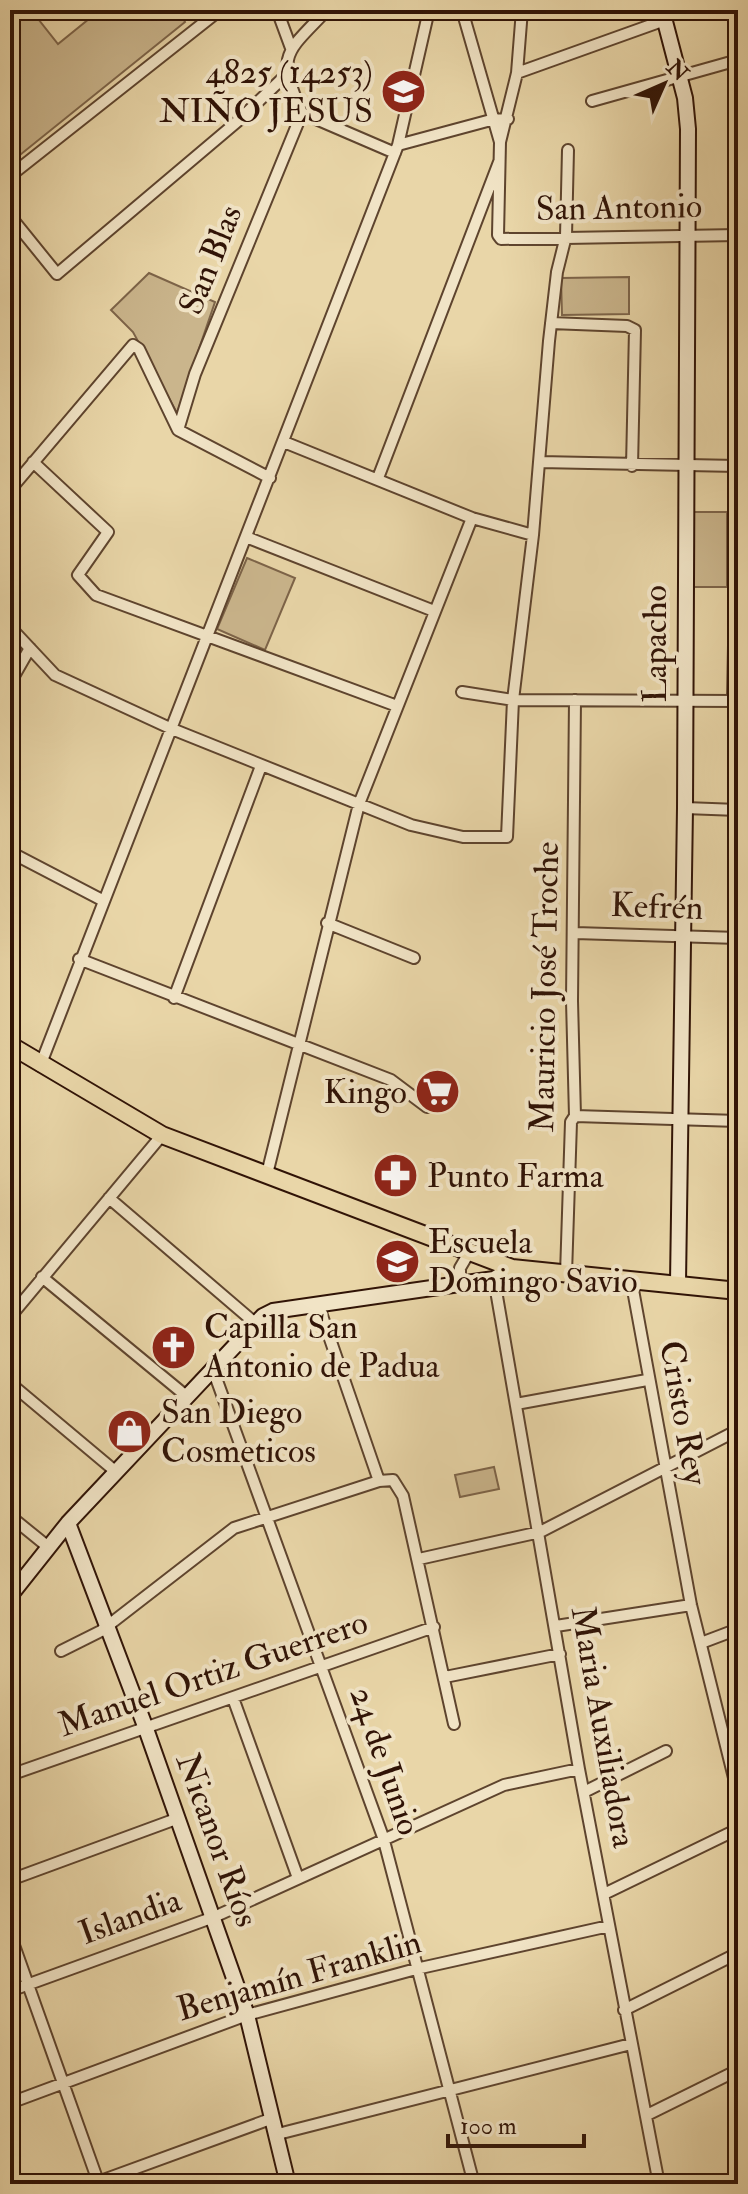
<svg xmlns="http://www.w3.org/2000/svg" width="748" height="2194" font-family="'IM FELL Double Pica',serif">
<style>
.green{fill:#cab58c;stroke:#7d6449;stroke-width:2}
.lines{fill:none;stroke-linecap:round;stroke-linejoin:round}
.street-casing{stroke:#5e442e;stroke-width:14}
.secondary-casing{stroke:#301306;stroke-width:18}
.primary-casing{stroke:#301306;stroke-width:20}
.street{stroke:#f1e4c6;stroke-width:10}
.secondary{stroke:#f1e4c6;stroke-width:14}
.primary{stroke:#e9d6a8;stroke-width:16}
.labels{text-anchor:middle;dominant-baseline:central;stroke-width:8;stroke-linejoin:round;paint-order:stroke}
.poi-label{font-size:34px;fill:#301306;stroke:#f1e4c6;text-anchor:start}
.street-label{font-size:34px;fill:#301306;stroke:#f1e4c6}
</style>
<rect width="100%" height="100%" fill="#e9d6a8"/>
<filter id="stains"><feTurbulence type="fractalNoise" baseFrequency=".0025" numOctaves="4"/><feColorMatrix values="0 0 0 0 .2 0 0 0 0 .09 0 0 0 0 .02 0 0 0 .5 -.17"/></filter>
<radialGradient id="worn" r=".72"><stop offset=".6" stop-color="#630" stop-opacity="0"/><stop offset="1" stop-color="#630" stop-opacity=".3"/></radialGradient>
<path class="green" d="M 10,10 L 31,10 L 58,44 L 100,10 L 179,10 L 185,22 L 10,163 Z
M 149,273 L 215,302 L 177,413 L 133,332 L 111,310 Z
M 629,277 L 629,314 L 562,315 L 561,278 Z
M 689,512 L 727,512 L 727,587 L 689,587 Z
M 247,558 L 295,578 L 265,650 L 217,629 Z
M 494,1467 L 499,1489 L 460,1497 L 455,1475 Z"/>
<g class="lines">
<defs>
<path id="street" d="M 277,10 L 291,48
M 327,10 C 285,54 276,54 302,113 L 395,153
M 462,10 L 500,142 L 498,235 L 501,239 L 738,235
M 517,73 L 665,20
M 592,101 L 738,60
M 500,142 L 517,73 L 522,10
M 398,145 L 491,120 L 508,119
M 10,176 L 220,10
M 10,216 L 57,274 L 238,121 L 285,76
M 735,312 L 738,312
M 551,323 L 627,326 L 635,330 L 632,466
M 178,430 L 195,374 L 302,113
M 284,442 L 472,518 L 533,535
M 33,462 L 108,532 L 78,575 L 96,595 L 397,706
M 540,462 L 737,466
M 378,478 L 499,162
M 10,490 L 133,345 L 139,349 L 178,430 L 270,478
M 246,537 L 434,611
M 10,627 L 55,675 L 172,729 L 411,825 L 463,837 L 507,837 L 513,700 L 533,535 L 549,341 L 557,272 L 566,236 L 568,150
M 10,683 L 30,648
M 462,692 L 513,700 L 738,701
M 733,701 L 738,426
M 685,808 L 738,810
M 10,852 L 104,901
M 327,923 L 414,958
M 575,933 L 738,938
M 79,959 L 391,1080 L 427,1107
M 174,998 L 261,766
M 10,1064 L 19,1051
M 40,1066 L 398,145 L 429,10
M 575,1116 L 738,1121
M 267,1174 L 359,804 L 472,518
M 109,1198 L 255,1323
M 566,1274 L 571,1122 L 575,1116 L 572,1001 L 575,700
M 738,1276 L 738,1300
M 42,1277 L 185,1395
M 494,1279 L 579,1769 L 659,2184
M 631,1279 L 691,1605 L 738,1794
M 460,1283 L 460,1268 L 470,1251
M 318,1304 L 379,1481 L 393,1480 L 403,1496 L 454,1724
M 10,1317 L 162,1135
M 212,1367 L 383,1837 L 474,2184
M 10,1383 L 115,1471
M 516,1404 L 647,1380
M 10,1516 L 47,1546
M 419,1559 L 540,1532 L 738,1430
M 556,1626 L 691,1605
M 701,1643 L 738,1629
M 61,1651 L 101,1631 L 234,1528 L 379,1481
M 445,1677 L 560,1654
M 233,1698 L 298,1878
M 10,1775 L 434,1627
M 586,1791 L 666,1751
M 10,1880 L 176,1819
M 604,1894 L 738,1829
M 10,1934 L 99,2184
M 10,1991 L 214,1917 L 504,1785 L 579,1769
M 624,2010 L 738,1953
M 10,2103 L 247,2015 L 416,1969 L 609,1926
M 647,2115 L 738,2070
M 278,2134 L 631,2044
M 95,2183 L 273,2118
M 646,2184 L 658,2181"/>
<path id="secondary" d="M 662,10 L 685,98 L 688,129 L 685,808 L 678,1282
M 68,1523 L 145,1726 L 247,2015 L 288,2184
M 10,1596 L 68,1523 L 263,1316 L 273,1311 L 494,1279 L 512,1268"/>
<path id="primary" d="M 10,1045 L 162,1135 L 512,1268 L 738,1291"/>
</defs>
<use href="#street" class="street-casing"/>
<use href="#secondary" class="secondary-casing"/>
<use href="#primary" class="primary-casing"/>
<use href="#street" class="street"/>
<use href="#secondary" class="secondary"/>
<use href="#primary" class="primary"/>
</g>
<defs>
<symbol id="school-disc" viewBox="-11 -11 22 22"><circle r="9.5" fill="#8f2418" stroke="#f1e4c6"/><path d="M0-5L7-2L0 1L-7-2ZM-4 1L0 2.5L4 1V4Q0 6-4 4Z" fill="#fff"/></symbol>
<symbol id="supermarket-disc" viewBox="-11 -11 22 22"><circle r="9.5" fill="#8f2418" stroke="#f1e4c6"/><path d="M-6-5.5h2.5l.6 2H6L4.5 2H-2.5L-4.4-4H-6ZM-1.5 3.2a1.3 1.3 0 1 0 .1 0ZM3 3.2a1.3 1.3 0 1 0 .1 0Z" fill="#fff"/></symbol>
<symbol id="pharmacy-disc" viewBox="-11 -11 22 22"><circle r="9.5" fill="#8f2418" stroke="#f1e4c6"/><path d="M-2-6h4v4h4v4h-4v4h-4v-4h-4v-4h4Z" fill="#fff"/></symbol>
<symbol id="church-disc" viewBox="-11 -11 22 22"><circle r="9.5" fill="#8f2418" stroke="#f1e4c6"/><path d="M-1.2-6h2.4v3.5h3.3v2.4h-3.3V6h-2.4V-.1h-3.3v-2.4h3.3Z" fill="#fff"/></symbol>
<symbol id="shop-disc" viewBox="-11 -11 22 22"><circle r="9.5" fill="#8f2418" stroke="#f1e4c6"/><path d="M-5-2.5h2.3a2.7 3.5 0 0 1 5.4 0H5L5.5 6h-11ZM-1.5-2.5h3a1.5 2.3 0 0 0-3 0Z" fill="#fff"/></symbol>
</defs>
<g fill-rule="evenodd">
<use href="#school-disc" x="378" y="66" width="51" height="51"/>
<use href="#supermarket-disc" x="412" y="1066" width="51" height="51"/>
<use href="#pharmacy-disc" x="370" y="1150" width="51" height="51"/>
<use href="#school-disc" x="372" y="1236" width="51" height="51"/>
<use href="#church-disc" x="148" y="1322" width="51" height="51"/>
<use href="#shop-disc" x="104" y="1406" width="51" height="51"/>
</g>
<g class="labels">
<g class="poi-label">
<text x="373" y="72" text-anchor="end">4825 (14253)<tspan x="373" dy="39">NIÑO JESUS</tspan></text>
<text x="407" y="1092" text-anchor="end">Kingo</text>
<text x="427" y="1176">Punto Farma</text>
<text x="428" y="1242">Escuela<tspan x="428" dy="39">Domingo Savio</tspan></text>
<text x="204" y="1327">Capilla San<tspan x="204" dy="39">Antonio de Padua</tspan></text>
<text x="161" y="1412">San Diego<tspan x="161" dy="39">Cosmeticos</tspan></text>
</g>
<g class="street-label">
<text transform="translate(619 208) rotate(-1)">San Antonio</text>
<text transform="translate(211 260) rotate(-68)">San Blas</text>
<text transform="translate(655 644) rotate(-90)">Lapacho</text>
<text transform="translate(657 907) rotate(2)">Kefrén</text>
<text transform="translate(545 987) rotate(-89)">Mauricio José Troche</text>
<text transform="translate(683 1413) rotate(80)">Cristo Rey</text>
<text transform="translate(213 1674) rotate(-19)">Manuel Ortiz Guerrero</text>
<text transform="translate(603 1727) rotate(80)">Maria Auxiliadora</text>
<text transform="translate(385 1761) rotate(71)">24 de Junio</text>
<text transform="translate(217 1840) rotate(70)">Nicanor Ríos</text>
<text transform="translate(130 1917) rotate(-20)">Islandia</text>
<text transform="translate(299 1976) rotate(-16)">Benjamín Franklin</text>
</g>
</g>
<rect width="748" height="2194" fill="none" stroke="#e9d6a8" stroke-width="40"/>
<rect x="12" y="12" width="724" height="2170" fill="none" stroke="#301306" stroke-width="4"/>
<rect x="20" y="20" width="708" height="2154" fill="none" stroke="#301306" stroke-width="2"/>
<g transform="translate(664 84) rotate(45)" stroke="#f1e4c6" stroke-width="6" paint-order="stroke">
<path d="M0-6L14 30L0 20L-14 30Z" fill="#301306"/>
<text y="-12" font-size="22" font-weight="bold" text-anchor="middle" fill="#301306">N</text>
</g>
<path d="M448 2134v12h136v-12" fill="none" stroke="#301306" stroke-width="4"/>
<text x="460" y="2134" font-size="24" fill="#301306" stroke="#f1e4c6" stroke-width="6" paint-order="stroke">100 m</text>
<rect width="100%" height="100%" filter="url(#stains)"/>
<rect width="100%" height="100%" fill="url(#worn)"/>
</svg>
